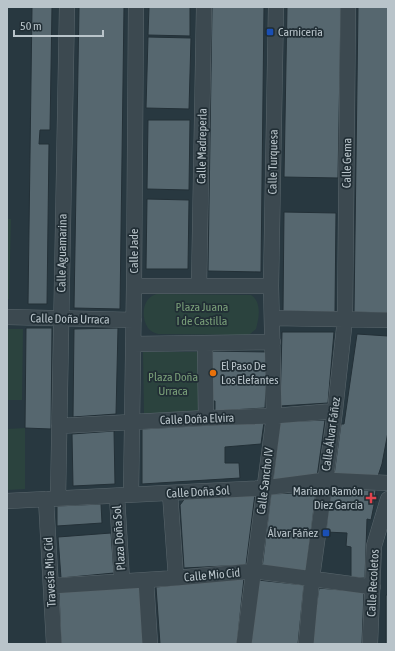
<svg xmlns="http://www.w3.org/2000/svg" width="395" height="651" font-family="'Asap Condensed',sans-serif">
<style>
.green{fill:#2b433e}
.building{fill:#56676f;stroke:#233037}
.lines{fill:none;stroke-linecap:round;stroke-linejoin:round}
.minor-casing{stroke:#5a676d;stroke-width:16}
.minor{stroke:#3c4950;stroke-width:15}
.transit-dot{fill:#1a4fb4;stroke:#212e35;stroke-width:1.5}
.food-dot{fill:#e8710a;stroke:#212e35;stroke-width:1.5}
.health-dot{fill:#e0444e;stroke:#212e35;stroke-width:1.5}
.labels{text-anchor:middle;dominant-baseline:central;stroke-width:3.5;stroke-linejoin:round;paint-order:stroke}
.poi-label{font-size:12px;fill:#b9c4ca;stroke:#212e35;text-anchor:start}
.street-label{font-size:12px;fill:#b9c4ca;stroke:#212e35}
.park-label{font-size:12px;fill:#799e78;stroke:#212e35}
</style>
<rect width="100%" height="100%" fill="#283840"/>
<path class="green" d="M 7,219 L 11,219 L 9,299 L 7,299 Z
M 157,294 L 251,295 C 262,302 259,318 256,329 L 250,334 L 247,335 L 158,334 C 154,333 150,331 148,328 C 140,316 143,297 157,294 Z
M 7,329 L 23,329 L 22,400 L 7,400 Z
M 143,352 L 203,352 L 202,412 L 144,415 Z
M 25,428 L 25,489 L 7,490 L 7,429 Z"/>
<path class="building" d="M 32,7 L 52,7 L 50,130 L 40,130 L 39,144 L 49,144 L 47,304 L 28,304 Z
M 79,7 L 124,7 L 120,309 L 74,308 Z
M 149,7 L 190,7 L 190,36 L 148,35 Z
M 212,7 L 264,7 L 261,272 L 208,271 Z
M 287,7 L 341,7 L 338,178 L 284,177 Z
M 358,7 L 388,7 L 388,313 L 354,312 Z
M 148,37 L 191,38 L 189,109 L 146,108 Z
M 148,120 L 190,120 L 189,190 L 147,189 Z
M 147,199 L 189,200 L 188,269 L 146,269 Z
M 284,212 L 336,213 L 335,312 L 283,311 Z
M 26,328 L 52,328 L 51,429 L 25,428 Z
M 118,328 L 116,414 L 73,417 L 74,329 Z
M 282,332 L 334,332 L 328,403 L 280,406 Z
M 357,334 L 388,336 L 388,432 L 382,464 L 378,476 L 334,475 L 341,424 L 344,424 Z
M 208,351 L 268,352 L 265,408 L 215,411 L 215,401 L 208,401 Z
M 325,420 L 317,477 L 273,480 L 280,422 Z
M 264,422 L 261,444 L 225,447 L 225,463 L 239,463 L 240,478 L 142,484 L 142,429 Z
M 114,431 L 115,484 L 73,486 L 72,434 Z
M 332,490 L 376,490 L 374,505 L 371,520 L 367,519 L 365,578 L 351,577 L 351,547 L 346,546 L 347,533 L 326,532 L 330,492 Z
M 316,492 L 306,572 L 262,568 L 271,494 Z
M 255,494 L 246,565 L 184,568 L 180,505 L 186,497 Z
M 101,504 L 102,523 L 57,526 L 57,506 Z
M 111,533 L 114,573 L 61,578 L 58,537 Z
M 244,578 L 237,644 L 160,644 L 156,587 Z
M 258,580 L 304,585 L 298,644 L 251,644 Z
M 140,586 L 143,644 L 61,644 L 59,592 Z
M 319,588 L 364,592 L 362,644 L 311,644 Z
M 386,595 L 388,595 L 388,644 L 386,644 Z"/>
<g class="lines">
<defs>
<path id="minor" d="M 134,286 L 271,286
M 199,286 L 204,7
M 7,317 L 134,320
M 273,318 L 388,320
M 205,343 L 206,418
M 133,344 L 273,342
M 59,426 L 206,418 L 274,416 L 335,411
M 170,493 L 176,578
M 131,495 L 134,286 L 136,7
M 117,496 L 122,581
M 46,499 L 54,644
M 58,499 L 67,7
M 7,501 L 264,488 L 325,480 L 388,483
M 146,580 L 150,644
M 51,586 L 176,578 L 254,571 L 373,587
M 244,644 L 274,416 L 271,286 L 276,7
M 306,644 L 312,578 L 335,411 L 345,319 L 348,7
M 370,644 L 374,546 L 388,499"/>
</defs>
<use href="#minor" class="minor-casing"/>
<use href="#minor" class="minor"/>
</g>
<g class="transit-dot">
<rect x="266" y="28" width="8" height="8" rx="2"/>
<rect x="322" y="529" width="8" height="8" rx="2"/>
</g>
<circle class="food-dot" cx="213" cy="373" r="4"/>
<path class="health-dot" d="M369 492h4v4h4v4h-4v4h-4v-4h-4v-4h4z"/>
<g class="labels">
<g class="poi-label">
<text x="278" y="32">Carniceria</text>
<text x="221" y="366">El Paso De<tspan x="221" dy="14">Los Elefantes</tspan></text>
<text x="363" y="491" text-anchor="end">Mariano Ramón<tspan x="363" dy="14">Díez García</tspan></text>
<text x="318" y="533" text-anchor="end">Álvar Fáñez</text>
</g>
<g class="street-label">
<text transform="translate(202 146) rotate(-89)">Calle Madreperla</text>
<text transform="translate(273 162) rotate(-89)">Calle Turquesa</text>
<text transform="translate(347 163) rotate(-89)">Calle Gema</text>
<text transform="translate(134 251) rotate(-90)">Calle Jade</text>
<text transform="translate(62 253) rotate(-89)">Calle Aguamarina</text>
<text transform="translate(70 319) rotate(1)">Calle Doña Urraca</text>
<text transform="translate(197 419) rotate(-2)">Calle Doña Elvira</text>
<text transform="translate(331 434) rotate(-82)">Calle Álvar Fáñez</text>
<text transform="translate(265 481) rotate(-83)">Calle Sancho IV</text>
<text transform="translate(198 492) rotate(-3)">Calle Doña Sol</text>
<text transform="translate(119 538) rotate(-94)">Plaza Doña Sol</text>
<text transform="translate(50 572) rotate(-93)">Travesía Mio Cid</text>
<text transform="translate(212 575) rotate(-5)">Calle Mio Cid</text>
<text transform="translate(373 583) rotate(-87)">Calle Recoletos</text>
</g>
<g class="park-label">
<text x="202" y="307">Plaza Juana<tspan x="202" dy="14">I de Castilla</tspan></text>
<text x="173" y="377">Plaza Doña<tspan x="173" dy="14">Urraca</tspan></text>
</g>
</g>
<rect width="395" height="651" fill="none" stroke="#b9c4ca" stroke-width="16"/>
<path d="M14 30v6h89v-6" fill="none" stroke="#b9c4ca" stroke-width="2"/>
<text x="20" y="30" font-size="12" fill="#b9c4ca" stroke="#212e35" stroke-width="3" paint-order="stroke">50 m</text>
</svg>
